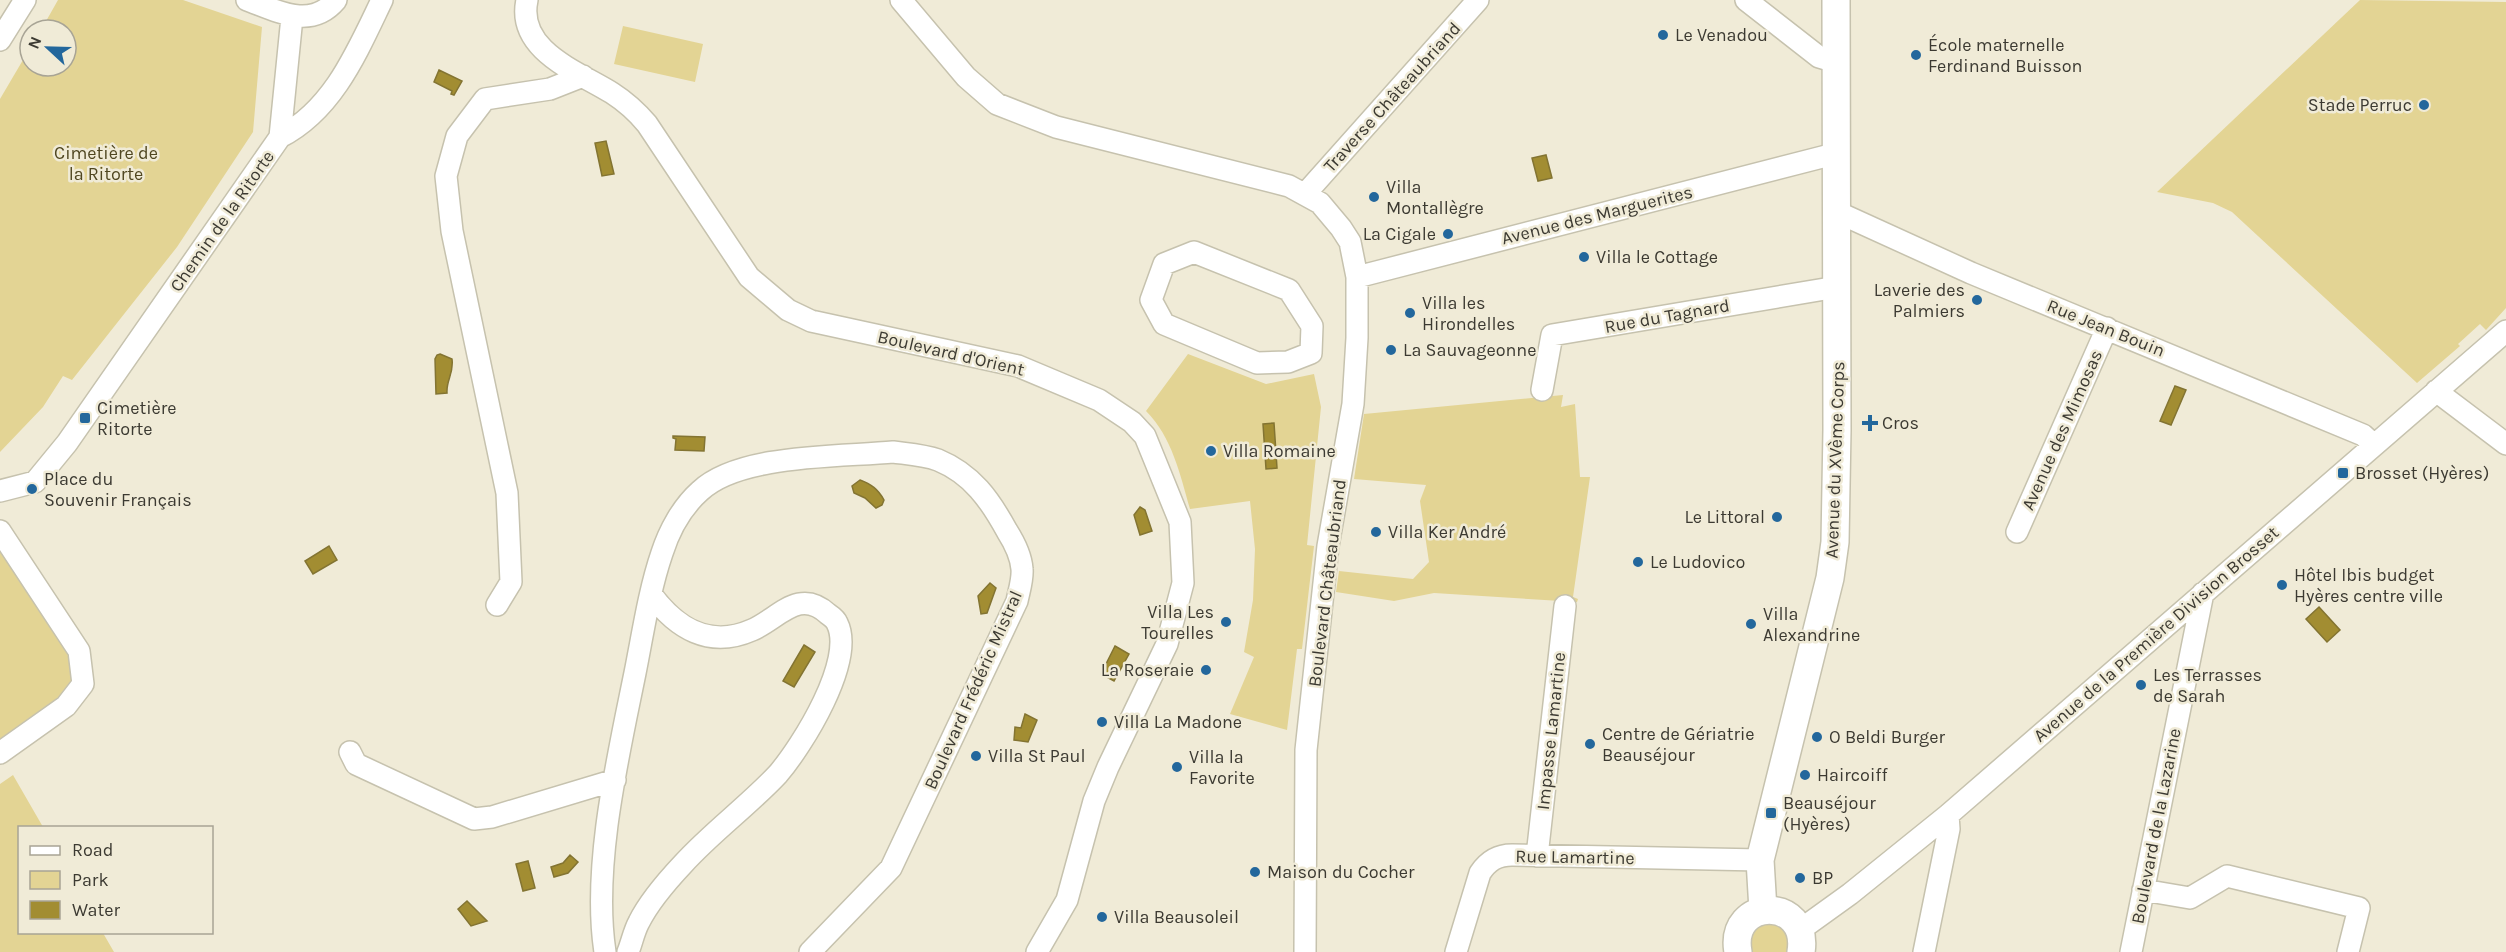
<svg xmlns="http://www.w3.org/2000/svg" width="2506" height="952" font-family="Karla,sans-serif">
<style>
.green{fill:#e3d494}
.water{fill:#a28d32;stroke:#837432;stroke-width:1.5}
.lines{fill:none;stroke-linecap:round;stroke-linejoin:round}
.minor-casing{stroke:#c6c2ae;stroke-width:24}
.major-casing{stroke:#c6c2ae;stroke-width:30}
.minor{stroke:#fff;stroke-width:21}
.major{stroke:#fff;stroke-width:27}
.poi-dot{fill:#23679c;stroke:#f0ebd7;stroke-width:2}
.labels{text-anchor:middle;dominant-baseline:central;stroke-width:5;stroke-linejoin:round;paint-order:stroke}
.poi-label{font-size:18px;fill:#3c3a32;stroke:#f0ebd7;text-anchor:start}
.street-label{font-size:18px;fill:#3c3a32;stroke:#f0ebd7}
.park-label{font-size:18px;fill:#504721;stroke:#f0ebd7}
</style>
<rect width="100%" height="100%" fill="#f0ebd7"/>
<path class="green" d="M 58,0 L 183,0 L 262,27 L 253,132 L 177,247 L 72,380 L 63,376 L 43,407 L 0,452 L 0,99 L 30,48 L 30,66 L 66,66 L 66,30 L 41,30 Z
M 2360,0 L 2506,2 L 2506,308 L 2486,330 L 2480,324 L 2458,344 L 2460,346 L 2417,383 L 2232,212 L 2213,203 L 2157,192 Z
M 623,26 L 703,44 L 695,82 L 614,64 Z
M 1188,354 L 1266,384 L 1314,374 L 1321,407 L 1307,545 L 1314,546 L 1302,649 L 1297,649 L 1287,730 L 1230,714 L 1254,657 L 1244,652 L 1253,600 L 1255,549 L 1250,501 L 1190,509 C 1180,474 1172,437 1146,411 Z
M 1563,395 L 1561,407 L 1575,404 L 1580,477 L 1590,477 L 1573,597 L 1578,599 L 1577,602 L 1434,593 L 1394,601 L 1336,592 L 1339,571 L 1413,579 L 1429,562 L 1420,501 L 1426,485 L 1354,479 L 1364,414 Z
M 0,543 L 74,655 L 76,681 L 61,700 L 0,744 Z
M 13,775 L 43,827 L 20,828 L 20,932 L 103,933 L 114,952 L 0,952 L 0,784 Z
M 1766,922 L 1780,925 L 1789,936 L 1787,952 L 1751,952 C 1749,935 1751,931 1766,922 Z"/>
<path class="water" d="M 439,70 L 462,81 L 454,95 L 451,94 L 452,91 L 434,82 Z
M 606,141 L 614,174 L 602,176 L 595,143 Z
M 1546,155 L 1552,178 L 1538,181 L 1532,158 Z
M 440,354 L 452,359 C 454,374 446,380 447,393 L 436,394 L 435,359 L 437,355 Z
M 2175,386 L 2186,390 L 2171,425 L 2160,421 Z
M 1274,423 L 1277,468 L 1266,469 L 1263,424 Z
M 673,436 L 705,437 L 704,451 L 675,450 L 676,439 L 673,438 Z
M 860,480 C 871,484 878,489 884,500 L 882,505 L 876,508 L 865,498 L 854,493 L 852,486 Z
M 1140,507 L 1145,510 L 1152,531 L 1140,535 L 1134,515 Z
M 329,546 L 337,560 L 313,574 L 305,561 Z
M 990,583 L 996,588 L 987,613 L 981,614 L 978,596 Z
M 2319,607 L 2340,630 L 2327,642 L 2306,619 Z
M 804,645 L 815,652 L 794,687 L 783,681 Z
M 1115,646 L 1129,654 L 1114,681 L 1101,674 Z
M 1025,714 L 1037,720 L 1028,742 L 1014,740 L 1015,727 L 1021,728 Z
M 570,855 L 578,862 L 568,873 L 554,877 L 551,867 L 563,863 Z
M 528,861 L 535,888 L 523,891 L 516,864 Z
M 467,901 L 487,921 L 471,926 L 458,909 Z"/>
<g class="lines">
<defs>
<path id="minor" d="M 247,0 C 277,11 311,30 336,0
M 527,0 C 516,51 579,72 612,93 C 626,102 637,112 647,124 L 749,277 L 788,310 L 811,321 L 1018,366 L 1099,400 L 1132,422 L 1145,436 L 1180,522 L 1183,583 L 1167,644 L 1108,767 L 1094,801 L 1067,900 L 1037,952
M 901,0 L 966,77 L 997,104 L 1056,127 L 1289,186 L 1320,203 L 1341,228 L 1350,242 L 1357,277 L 1357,338 L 1353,404 L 1328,546 L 1306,750 L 1305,952
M 1746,0 L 1819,57 L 1836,62
M 0,40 L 25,0
M 280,137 C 333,110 357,52 382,0
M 1306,193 L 1478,0
M 1837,212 L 1971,273 L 2363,435 L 2374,445
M 1194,252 L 1289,290 L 1312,326 L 1311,353 L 1288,362 L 1257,363 L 1164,324 L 1151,300 L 1164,264 Z
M 1357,277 L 1838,153
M 1542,390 L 1552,335 L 1837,287
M 2436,391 L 2506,444
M 0,491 L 35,482 L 67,443 L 280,137 L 292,17
M 0,531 L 79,651 L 83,684 L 66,706 L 0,753
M 2017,532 L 2107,328
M 497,605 L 511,582 L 507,493 L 452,231 L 446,176 L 457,136 L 485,99 L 550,89 L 583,76
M 350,752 L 356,764 L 474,819 L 492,817 L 615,780
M 1537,856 L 1565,606
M 2143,890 L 2190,898 L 2227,876 L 2359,908 L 2348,952
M 1800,930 L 1850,894 L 1948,815 L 2506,331
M 605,952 C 592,867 618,757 635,673 C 643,633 649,591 662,553 C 669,531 682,507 700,491 C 739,454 839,457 893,452 C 908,454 924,455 938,460 C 972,474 990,500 1007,531 C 1014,542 1021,556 1022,569 C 1023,579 1019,591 1017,601 L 891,868 L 810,952
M 628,952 C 632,942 634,931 639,922 C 649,902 667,881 683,864 C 712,832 748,806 778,774 C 802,746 856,660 837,623 C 836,620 831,616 828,614 C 799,587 778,619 752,630 C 709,649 676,628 651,594
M 1456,952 L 1480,873 C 1488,861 1497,855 1512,855 L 1760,860
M 1924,952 L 1949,829 L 1948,815
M 2131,952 L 2203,593"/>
<path id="major" d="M 1763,910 L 1760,860 L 1830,578 L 1835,542 L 1837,430 L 1836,0
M 1738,952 C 1728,897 1810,896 1801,952"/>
</defs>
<use href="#minor" class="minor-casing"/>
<use href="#major" class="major-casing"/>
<use href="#minor" class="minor"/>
<use href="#major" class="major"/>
</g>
<g class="poi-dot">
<circle cx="1663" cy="35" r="6"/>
<circle cx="1916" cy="55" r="6"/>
<circle cx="2424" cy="105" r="6"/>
<circle cx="1374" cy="197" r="6"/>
<circle cx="1448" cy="234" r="6"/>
<circle cx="1584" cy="257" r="6"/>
<circle cx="1977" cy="300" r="6"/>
<circle cx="1410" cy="313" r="6"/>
<circle cx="1391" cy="350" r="6"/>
<rect x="79" y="412" width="12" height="12" rx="3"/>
<path d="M1867 414h6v6h6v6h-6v6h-6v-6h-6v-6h6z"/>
<circle cx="1211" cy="451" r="6"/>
<rect x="2337" y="467" width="12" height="12" rx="3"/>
<circle cx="32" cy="489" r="6"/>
<circle cx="1777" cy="517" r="6"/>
<circle cx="1376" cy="532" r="6"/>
<circle cx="1638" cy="562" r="6"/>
<circle cx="2282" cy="585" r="6"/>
<circle cx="1226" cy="622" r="6"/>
<circle cx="1751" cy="624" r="6"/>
<circle cx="1206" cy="670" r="6"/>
<circle cx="2141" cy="685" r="6"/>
<circle cx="1102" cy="722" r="6"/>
<circle cx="1817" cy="737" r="6"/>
<circle cx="1590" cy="744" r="6"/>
<circle cx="976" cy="756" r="6"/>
<circle cx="1177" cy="767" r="6"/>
<circle cx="1805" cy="775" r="6"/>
<rect x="1765" y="807" width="12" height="12" rx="3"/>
<circle cx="1255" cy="872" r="6"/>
<circle cx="1800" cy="878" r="6"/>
<circle cx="1102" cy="917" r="6"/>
</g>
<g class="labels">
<g class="poi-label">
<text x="1675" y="35">Le Venadou</text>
<text x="1928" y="45">École maternelle<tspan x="1928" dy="21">Ferdinand Buisson</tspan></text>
<text x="2412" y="105" text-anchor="end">Stade Perruc</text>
<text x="1386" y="187">Villa<tspan x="1386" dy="21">Montallègre</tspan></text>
<text x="1436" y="234" text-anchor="end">La Cigale</text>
<text x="1596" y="257">Villa le Cottage</text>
<text x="1965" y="290" text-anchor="end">Laverie des<tspan x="1965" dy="21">Palmiers</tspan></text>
<text x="1422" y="303">Villa les<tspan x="1422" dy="21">Hirondelles</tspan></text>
<text x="1403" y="350">La Sauvageonne</text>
<text x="97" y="408">Cimetière<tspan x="97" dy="21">Ritorte</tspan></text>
<text x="1882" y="423">Cros</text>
<text x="1223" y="451">Villa Romaine</text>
<text x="2355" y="473">Brosset (Hyères)</text>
<text x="44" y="479">Place du<tspan x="44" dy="21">Souvenir Français</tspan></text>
<text x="1765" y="517" text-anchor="end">Le Littoral</text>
<text x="1388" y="532">Villa Ker André</text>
<text x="1650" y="562">Le Ludovico</text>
<text x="2294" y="575">Hôtel Ibis budget<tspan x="2294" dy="21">Hyères centre ville</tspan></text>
<text x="1214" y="612" text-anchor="end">Villa Les<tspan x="1214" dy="21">Tourelles</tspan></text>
<text x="1763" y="614">Villa<tspan x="1763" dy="21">Alexandrine</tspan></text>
<text x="1194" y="670" text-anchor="end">La Roseraie</text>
<text x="2153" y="675">Les Terrasses<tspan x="2153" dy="21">de Sarah</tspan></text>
<text x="1114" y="722">Villa La Madone</text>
<text x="1602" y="734">Centre de Gériatrie<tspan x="1602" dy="21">Beauséjour</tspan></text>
<text x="1829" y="737">O Beldi Burger</text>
<text x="988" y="756">Villa St Paul</text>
<text x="1189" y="757">Villa la<tspan x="1189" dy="21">Favorite</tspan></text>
<text x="1817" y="775">Haircoiff</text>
<text x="1783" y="803">Beauséjour<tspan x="1783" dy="21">(Hyères)</tspan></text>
<text x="1267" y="872">Maison du Cocher</text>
<text x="1812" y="878">BP</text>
<text x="1114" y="917">Villa Beausoleil</text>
</g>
<g class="street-label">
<text transform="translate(1392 97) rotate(-48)">Traverse Châteaubriand</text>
<text transform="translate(1597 215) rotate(-14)">Avenue des Marguerites</text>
<text transform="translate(222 221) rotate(-55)">Chemin de la Ritorte</text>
<text transform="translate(1667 316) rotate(-10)">Rue du Tagnard</text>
<text transform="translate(2106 328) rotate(22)">Rue Jean Bouin</text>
<text transform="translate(951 353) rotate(13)">Boulevard d'Orient</text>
<text transform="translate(2062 430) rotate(-66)">Avenue des Mimosas</text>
<text transform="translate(1835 460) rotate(-88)">Avenue du XVème Corps</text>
<text transform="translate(1327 583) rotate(-83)">Boulevard Châteaubriand</text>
<text transform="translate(2156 634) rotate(-41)">Avenue de la Première Division Brosset</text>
<text transform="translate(973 690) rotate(-66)">Boulevard Frédéric Mistral</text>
<text transform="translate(1551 731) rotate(-84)">Impasse Lamartine</text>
<text transform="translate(2156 826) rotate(-79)">Boulevard de la Lazarine</text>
<text transform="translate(1575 857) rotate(1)">Rue Lamartine</text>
</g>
<g class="park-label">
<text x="106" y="153">Cimetière de<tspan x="106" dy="21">la Ritorte</tspan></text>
</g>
</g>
<rect x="18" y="826" width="195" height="108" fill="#f0ebd7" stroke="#a8a495" stroke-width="1.5"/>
<rect x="30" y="846" width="30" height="9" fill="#ffffff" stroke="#a8a495" stroke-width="1.5"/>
<text x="72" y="856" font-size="18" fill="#3c3a32">Road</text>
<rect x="30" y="871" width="30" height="18" fill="#e3d494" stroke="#a8a495" stroke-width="1.5"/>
<text x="72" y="886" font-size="18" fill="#3c3a32">Park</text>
<rect x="30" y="901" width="30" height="18" fill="#a28d32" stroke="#a8a495" stroke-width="1.5"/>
<text x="72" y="916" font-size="18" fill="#3c3a32">Water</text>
<g transform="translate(48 48) rotate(292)"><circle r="28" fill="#f0ebd7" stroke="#a8a495" stroke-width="1.5"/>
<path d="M0-4.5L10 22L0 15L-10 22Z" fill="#23679c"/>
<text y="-9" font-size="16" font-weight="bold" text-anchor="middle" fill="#3c3a32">N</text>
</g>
</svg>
